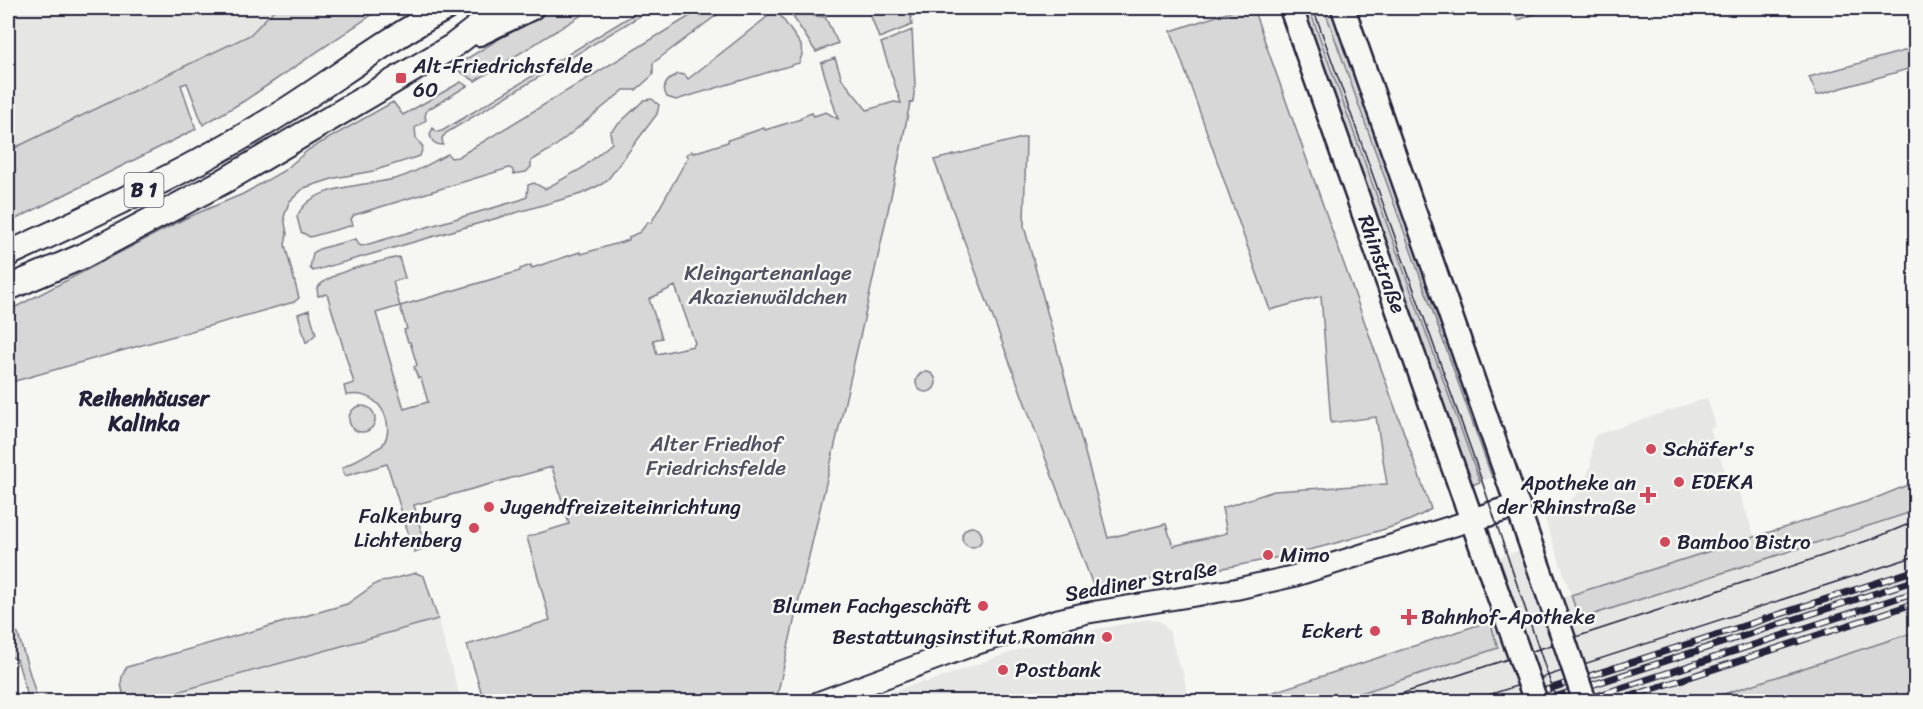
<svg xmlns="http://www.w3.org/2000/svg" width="1923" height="709" font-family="Sriracha,sans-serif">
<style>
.built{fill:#e6e6e4}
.green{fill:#d7d7d7;stroke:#7c7c89;stroke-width:1.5;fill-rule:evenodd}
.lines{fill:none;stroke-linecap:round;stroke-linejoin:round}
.tertiary-casing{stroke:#22223b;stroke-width:24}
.secondary-casing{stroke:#22223b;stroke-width:27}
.primary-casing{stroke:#22223b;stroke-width:28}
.tertiary{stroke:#f6f6f2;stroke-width:20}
.secondary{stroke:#f6f6f2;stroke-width:22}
.primary{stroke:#f6f6f2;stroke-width:24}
.tram{stroke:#22223b;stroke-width:1.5}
.rail-casing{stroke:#22223b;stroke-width:7}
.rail{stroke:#f6f6f2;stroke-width:4.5;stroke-dasharray:14;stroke-linecap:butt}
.secondary-bridge-casing{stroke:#22223b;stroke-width:27;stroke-linecap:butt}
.secondary-bridge{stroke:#f6f6f2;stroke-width:22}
.poi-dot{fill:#d1495b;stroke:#f6f6f2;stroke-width:2}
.labels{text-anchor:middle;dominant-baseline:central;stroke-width:5;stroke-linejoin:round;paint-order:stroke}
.shield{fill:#f6f6f2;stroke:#626272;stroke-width:1.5}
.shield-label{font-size:20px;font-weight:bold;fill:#22223b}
.poi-label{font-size:21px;fill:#22223b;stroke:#f6f6f2;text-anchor:start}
.street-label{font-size:21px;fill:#22223b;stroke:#f6f6f2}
.park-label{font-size:21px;fill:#4f4f62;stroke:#f6f6f2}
.neighbourhood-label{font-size:22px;font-weight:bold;fill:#22223b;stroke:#f6f6f2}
</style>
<rect width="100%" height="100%" fill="#f6f6f2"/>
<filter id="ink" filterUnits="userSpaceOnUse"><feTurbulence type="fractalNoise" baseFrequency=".0167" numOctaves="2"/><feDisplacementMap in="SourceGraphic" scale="12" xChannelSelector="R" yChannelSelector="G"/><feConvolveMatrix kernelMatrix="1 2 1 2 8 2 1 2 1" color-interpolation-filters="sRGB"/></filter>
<g filter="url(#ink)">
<path class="built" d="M 8,8 L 276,8 L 250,35 L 8,151 Z
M 1309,8 L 1324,8 L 1492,477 L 1480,482 Z
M 1707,398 L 1716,426 L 1710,428 L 1729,483 L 1735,481 L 1755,538 L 1571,595 L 1579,619 L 1915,511 L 1915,632 L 1702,701 L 1337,702 L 1498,648 L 1490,621 L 1510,614 L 1491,560 L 1524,549 L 1543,604 L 1571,595 L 1544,516 L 1566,505 L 1581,490 L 1591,465 L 1593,440 L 1596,435 Z
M 438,619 L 461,701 L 145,702 Z
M 1150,619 L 1161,622 L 1169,631 L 1180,669 L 1182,668 L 1189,701 L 887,702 L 885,694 L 924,681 L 925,683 L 1023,648 L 1066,635 Z"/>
<path class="green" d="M 276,8 L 382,8 L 244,101 L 203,125 L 187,83 L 181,85 L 196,129 L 8,223 L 8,151 L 250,35 Z
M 550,8 L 580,8 L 582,15 L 475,81 L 453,67 Z
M 644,8 L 653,8 L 446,133 L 442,138 L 443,145 C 436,145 431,142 430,134 L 433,128 L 437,132 L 442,131 Z
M 703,8 L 726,8 L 653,63 L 653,75 L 636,90 L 624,90 L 553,148 L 531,161 L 531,167 L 526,172 L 514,174 L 512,169 L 509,168 L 354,215 L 351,219 L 353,225 L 310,237 L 301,232 L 297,217 C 310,183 368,187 398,178 C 416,173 432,162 448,154 L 451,158 L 458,157 Z
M 766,8 L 771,8 L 778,12 L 801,45 L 802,55 L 799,63 L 676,100 L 667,97 C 660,86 668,79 678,74 L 685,75 L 688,79 L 767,17 L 763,9 Z
M 790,8 L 807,8 L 814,16 L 825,17 L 838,43 L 816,52 L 788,9 Z
M 868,8 L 910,8 L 912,25 L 879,38 Z
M 1241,8 L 1253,8 L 1431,509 C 1406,525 1378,531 1350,539 C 1266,564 1180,575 1094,588 L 934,160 L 1026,137 L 1024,226 L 1108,538 L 1166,524 L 1173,546 L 1227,533 L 1222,508 L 1274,491 L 1387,484 L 1376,417 L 1331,423 L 1321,296 L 1270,310 L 1171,31 Z
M 1303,8 L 1309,8 L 1480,482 L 1472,485 Z
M 1324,8 L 1336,8 L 1499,475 L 1492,477 Z
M 1514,8 L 1552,8 L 1518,20 Z
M 912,30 L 915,85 L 913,102 L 910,103 C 871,303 820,502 776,701 L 484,701 L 467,645 L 550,620 L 527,537 L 569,524 L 552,467 L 414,505 L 426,548 L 414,552 L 387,464 L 345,476 L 342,468 L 382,446 C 395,427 384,400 361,395 C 357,394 351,395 346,395 L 344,386 L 354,383 L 327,294 L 318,296 L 317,288 C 332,270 376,263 399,257 L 405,278 L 393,282 L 400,306 L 520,271 L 520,269 L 531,265 L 532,268 L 580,252 L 581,254 L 629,240 L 629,237 L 640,232 L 648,222 L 651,223 L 688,157 L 686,155 L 692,151 L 693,153 L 728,142 L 728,140 L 764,128 L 765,130 L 801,119 L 801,117 L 812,113 L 814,116 L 826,112 L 838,119 L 821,63 L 835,58 L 842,79 L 867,110 L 894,102 L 901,103 L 881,43 ZM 675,286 L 695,343 L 693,346 L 657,354 L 653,340 L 662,338 L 649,299 ZM 400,306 L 407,329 L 404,330 L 408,342 L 410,342 L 417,365 L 414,367 L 418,378 L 421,378 L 428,402 L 404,409 L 376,313 Z
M 1915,48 L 1915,67 L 1817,95 L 1809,77 Z
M 461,82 L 467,86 L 427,110 L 425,116 L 426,120 L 415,128 L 416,138 L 423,147 L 420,156 L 373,171 L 335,178 L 304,188 L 289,202 L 284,217 L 287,234 L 285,245 L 299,298 L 294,302 L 8,383 L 8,311 L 186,218 L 243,194 L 285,170 L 308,150 L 393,102 L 403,115 Z
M 652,99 L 659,105 L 657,114 L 609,178 L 602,184 L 581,194 L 313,271 L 310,268 L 313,253 L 319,249 L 356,239 L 359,245 L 362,246 L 520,200 L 527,197 L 528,185 L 534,183 L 545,189 L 581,169 L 612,143 L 610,132 L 644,100 Z
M 309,310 L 316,334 L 306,343 L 298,314 Z
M916 382a10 10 0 1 1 20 0a10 10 0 1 1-20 0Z
M349 419a13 13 0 1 1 26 0a13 13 0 1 1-26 0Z
M 1915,482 L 1915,511 L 1579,619 L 1571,595 L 1871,500 Z
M962 537a10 10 0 1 1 20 0a10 10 0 1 1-20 0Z
M 416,573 L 424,576 L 438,619 L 145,701 L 126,701 C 121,688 118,679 127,667 L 347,604 L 377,583 Z
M 1490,621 L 1498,648 L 1337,701 L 1246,701 Z
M 14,631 L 18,634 L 38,701 L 29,701 L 17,659 L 8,656 L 8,633 Z
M 1915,632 L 1915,701 L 1702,701 Z"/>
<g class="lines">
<defs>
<path id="tertiary" d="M 819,702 L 976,644 L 1056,620 L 1086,613 L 1236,589 L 1294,576 L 1472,520"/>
<path id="secondary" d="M 1291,8 L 1516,645
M 1343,8 L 1560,628
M 479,34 L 532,8
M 1472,520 L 1518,505"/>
<path id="primary" d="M 8,254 C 99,212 191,170 277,116 C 333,81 387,39 446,8
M 8,288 L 83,256 L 224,181 L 453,46 L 502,8"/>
</defs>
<use href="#tertiary" class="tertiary-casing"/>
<use href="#secondary" class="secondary-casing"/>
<use href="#primary" class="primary-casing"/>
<use href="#tertiary" class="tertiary"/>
<use href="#secondary" class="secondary"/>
<use href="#primary" class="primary"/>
<path class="tram" d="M 1313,8 L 1472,452 L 1557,702
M 1376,702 L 1763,576 L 1875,538 L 1916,521
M 1467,702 L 1916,556"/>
<defs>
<path id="rail" d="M 1509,702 L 1916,570
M 1539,702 L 1916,580
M 1578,702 L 1916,592
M 1613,702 L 1916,603"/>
</defs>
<use href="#rail" class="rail-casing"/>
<use href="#rail" class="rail"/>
<defs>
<path id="secondary-bridge" d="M 1560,628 L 1585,702
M 1516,645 L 1536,702"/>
</defs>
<use href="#secondary-bridge" class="secondary-bridge-casing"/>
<use href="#secondary-bridge" class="secondary-bridge"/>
</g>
</g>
<g class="poi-dot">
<rect x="395" y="72" width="12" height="12" rx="3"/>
<circle cx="1651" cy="449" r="6"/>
<circle cx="1679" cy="482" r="6"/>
<path d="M1645 486h6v6h6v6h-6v6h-6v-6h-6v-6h6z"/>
<circle cx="489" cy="507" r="6"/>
<circle cx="474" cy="528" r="6"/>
<circle cx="1665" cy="542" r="6"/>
<circle cx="1268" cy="555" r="6"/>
<circle cx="983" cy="606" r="6"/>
<path d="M1406 608h6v6h6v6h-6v6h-6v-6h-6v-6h6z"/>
<circle cx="1375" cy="631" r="6"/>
<circle cx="1107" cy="637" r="6"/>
<circle cx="1003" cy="670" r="6"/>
</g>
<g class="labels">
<rect class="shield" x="124.5" y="173" width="39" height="34" rx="4.5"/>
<g class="shield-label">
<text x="144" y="190">B 1</text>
</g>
<g class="poi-label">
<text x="413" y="66">Alt-Friedrichsfelde<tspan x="413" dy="24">60</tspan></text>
<text x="1663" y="449">Schäfer's</text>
<text x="1691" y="482">EDEKA</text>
<text x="1636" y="483" text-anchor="end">Apotheke an<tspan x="1636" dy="24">der Rhinstraße</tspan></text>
<text x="501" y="507">Jugendfreizeiteinrichtung</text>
<text x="462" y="516" text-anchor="end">Falkenburg<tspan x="462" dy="24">Lichtenberg</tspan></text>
<text x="1677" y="542">Bamboo Bistro</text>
<text x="1280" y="555">Mimo</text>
<text x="971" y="606" text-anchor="end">Blumen Fachgeschäft</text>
<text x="1421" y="617">Bahnhof-Apotheke</text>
<text x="1363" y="631" text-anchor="end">Eckert</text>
<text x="1095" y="637" text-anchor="end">Bestattungsinstitut Romann</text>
<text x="1015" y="670">Postbank</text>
</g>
<g class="street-label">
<text transform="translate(1382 264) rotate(70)">Rhinstraße</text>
<text transform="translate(1141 581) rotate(-10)">Seddiner Straße</text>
</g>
<g class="park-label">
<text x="768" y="273">Kleingartenanlage<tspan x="768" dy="24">Akazienwäldchen</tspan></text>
<text x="716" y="444">Alter Friedhof<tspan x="716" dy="24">Friedrichsfelde</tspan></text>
</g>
<g class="neighbourhood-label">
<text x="144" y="398">Reihenhäuser<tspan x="144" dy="25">Kalinka</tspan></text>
</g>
</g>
<rect width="1923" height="709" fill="none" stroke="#f6f6f2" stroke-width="30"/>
<rect x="15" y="15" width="1893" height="679" fill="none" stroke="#22223b" stroke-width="2" filter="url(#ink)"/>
</svg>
